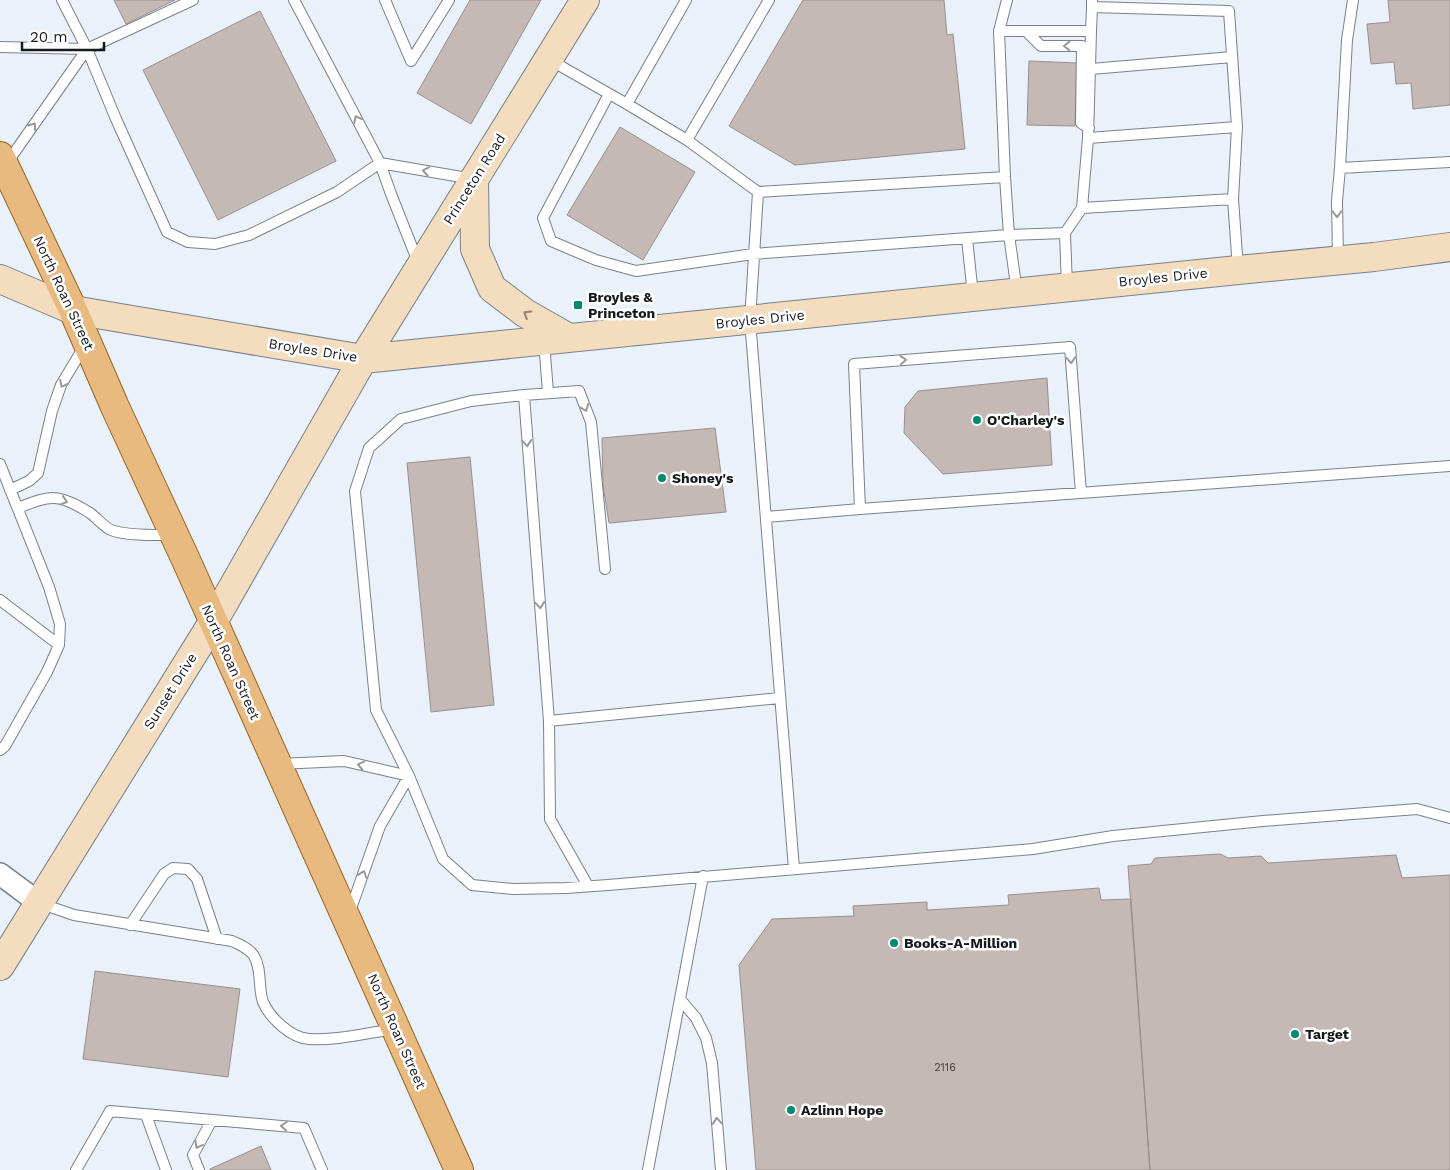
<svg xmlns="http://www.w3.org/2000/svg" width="1450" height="1170" font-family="'Work Sans',sans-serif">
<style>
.building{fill:#c5b9b5;stroke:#9a8e8b}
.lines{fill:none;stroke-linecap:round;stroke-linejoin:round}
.lane-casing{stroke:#798189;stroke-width:12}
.street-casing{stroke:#798189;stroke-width:24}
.secondary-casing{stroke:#798189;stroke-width:30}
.primary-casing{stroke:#966425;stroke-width:30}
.lane{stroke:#fff;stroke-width:10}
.street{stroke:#fff;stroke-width:21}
.secondary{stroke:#f4dcbf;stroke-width:28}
.primary{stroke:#e9ba7f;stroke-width:28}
.oneway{stroke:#969899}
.oneway2{stroke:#908476}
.poi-dot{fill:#00896f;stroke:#fff;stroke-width:2}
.labels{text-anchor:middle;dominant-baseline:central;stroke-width:5;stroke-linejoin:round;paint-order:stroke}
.number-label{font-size:11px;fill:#424142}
.street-label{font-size:14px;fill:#16191c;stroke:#fff}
.poi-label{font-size:14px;font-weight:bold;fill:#16191c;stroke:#fff;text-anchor:start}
</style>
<rect width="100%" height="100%" fill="#e9f1fa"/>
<path class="building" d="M 114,0 L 175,0 L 126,24 Z
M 470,0 L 541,0 L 471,124 L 417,93 Z
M 803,0 L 944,0 L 947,35 L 953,34 L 965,149 L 795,165 L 729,126 Z
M 1388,0 L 1450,0 L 1450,105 L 1413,109 L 1411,83 L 1396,84 L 1394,62 L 1371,64 L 1367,24 L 1390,22 Z
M 260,11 L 336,161 L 218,220 L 143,70 Z
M 1029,61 L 1077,63 L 1075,126 L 1027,125 Z
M 620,127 L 695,172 L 643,260 L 567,215 Z
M 1047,378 L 1052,465 L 943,474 L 904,433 L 905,407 L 918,391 Z
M 715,428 L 726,512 L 609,523 L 603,485 L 602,438 Z
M 470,457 L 494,705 L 431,712 L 407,463 Z
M 1220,854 L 1228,858 L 1261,856 L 1268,863 L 1396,855 L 1402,878 L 1450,875 L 1450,1170 L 1150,1170 L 1128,866 L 1151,864 L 1155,858 Z
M 1099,888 L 1101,900 L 1131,899 L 1150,1170 L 756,1170 L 739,965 L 772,919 L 854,916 L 853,906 L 927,902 L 927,910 L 1009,905 L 1008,895 Z
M 95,971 L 240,989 L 228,1077 L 83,1059 Z
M 261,1146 L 271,1170 L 210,1170 L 210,1169 Z"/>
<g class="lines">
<defs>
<path id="lane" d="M 62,0 L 87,49 L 116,119 L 167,232 L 188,242 L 215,244 L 249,235 L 337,192 L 380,163 L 294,0
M 385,0 L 411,61 L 449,0
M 1092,0 L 1092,7 L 1229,11 L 1237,127 L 1233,199
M 1353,0 L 1347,40 L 1340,168 L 1450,162
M 999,31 L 1007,0
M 1026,31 L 1041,46 L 1082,46 L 1081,123 L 1089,128
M 1091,31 L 1092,7
M 0,47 L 87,49 L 7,163
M 87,49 L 193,0
M 550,60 L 627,104 L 686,0
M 1091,69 L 1232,57
M 609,94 L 543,218 L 551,241 L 596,260 L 636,271 L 753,254 L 1009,235 L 1065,233 L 1082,208 L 1088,138 L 1091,31 L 999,31 L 1005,177 L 1009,235 L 1017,292
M 627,104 L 687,140 L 758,192 L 1005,177
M 1088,138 L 1237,127
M 687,140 L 769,0
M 758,192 L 750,320 L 794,869
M 1082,208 L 1233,199 L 1238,269
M 1065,233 L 1067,287
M 967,239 L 973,295
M 1338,259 L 1337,201 L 1340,168
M 418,262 L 391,194 L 380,163 L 473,179
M 544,341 L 548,393
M 524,395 L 549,721 L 550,819 L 588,886
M 0,464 L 49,587 L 60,624 L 59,645 L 47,672 L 5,746 L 0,750
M 10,490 L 29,481 L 38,473 L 52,411 L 61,385 L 85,345
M 18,508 C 50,495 59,493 90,513 C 97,518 103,526 111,530 C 126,536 156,535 173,535
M 860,509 L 854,364 L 1070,347 L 1081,493
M 766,517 L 860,509 L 1450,466
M 605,569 L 591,422 L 579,391 L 524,395 L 471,401 L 401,419 L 369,448 L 355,491 L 376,710 L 409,776 L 443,859 L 472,885 L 513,889 L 566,888 L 608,885 L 1033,849 L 1113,836 L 1263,821 L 1417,809 L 1450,818
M 0,600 L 59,645
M 549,721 L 780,698
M 278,764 L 344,761 L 409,776 L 380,826 L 349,914
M 39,903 L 74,915 L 232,941 C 240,945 249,948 254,956 C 262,969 258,988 263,1002 C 270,1018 291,1038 309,1039 C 336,1041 367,1033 394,1029
M 130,925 L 164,874 L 173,868 L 188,869 L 197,879 L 217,939
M 680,999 L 696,1018 L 706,1038 L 712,1063 L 721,1170
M 146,1115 L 166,1170
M 76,1170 L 110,1111 L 304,1128 L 322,1170
M 199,1170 L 193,1155 L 212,1120
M 648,1170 L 703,876"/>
<path id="street" d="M 0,874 L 39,903"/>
<path id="secondary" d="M 474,179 L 475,249 L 492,288 L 525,313 L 569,338
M 0,279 L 73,310 L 363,359 L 1238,270 L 1374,257 L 1450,247
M 0,966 L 213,622 L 363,359 L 585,0"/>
<path id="primary" d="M 0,156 L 73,310 L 115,407 L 186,560 L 459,1170"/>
</defs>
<use href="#lane" class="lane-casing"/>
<use href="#street" class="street-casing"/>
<use href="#secondary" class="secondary-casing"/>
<use href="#primary" class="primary-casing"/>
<use href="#lane" class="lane"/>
<use href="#street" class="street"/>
<use href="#secondary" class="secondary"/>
<use href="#primary" class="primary"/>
</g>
<defs><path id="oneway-chevron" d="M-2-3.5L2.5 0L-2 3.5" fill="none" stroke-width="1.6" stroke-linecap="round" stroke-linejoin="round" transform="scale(1.25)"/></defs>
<g class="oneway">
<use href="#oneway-chevron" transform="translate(1067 46) rotate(180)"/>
<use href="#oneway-chevron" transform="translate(357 119) rotate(-118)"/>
<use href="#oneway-chevron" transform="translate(33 126) rotate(-55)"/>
<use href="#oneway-chevron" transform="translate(426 171) rotate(-170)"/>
<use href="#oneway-chevron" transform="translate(1337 214) rotate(89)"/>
<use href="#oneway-chevron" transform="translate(903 360) rotate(-4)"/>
<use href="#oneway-chevron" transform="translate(1071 360) rotate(86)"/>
<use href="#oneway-chevron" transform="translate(63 384) rotate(116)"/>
<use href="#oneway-chevron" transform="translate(585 408) rotate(69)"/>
<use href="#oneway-chevron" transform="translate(527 443) rotate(85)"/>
<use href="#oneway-chevron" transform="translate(64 501) rotate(18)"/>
<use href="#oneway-chevron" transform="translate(540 605) rotate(85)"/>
<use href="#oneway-chevron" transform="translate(361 765) rotate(-167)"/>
<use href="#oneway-chevron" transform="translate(363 874) rotate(-71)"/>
<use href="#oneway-chevron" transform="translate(717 1121) rotate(-95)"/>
<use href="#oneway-chevron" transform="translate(284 1126) rotate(-175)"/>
<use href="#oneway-chevron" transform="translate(198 1145) rotate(119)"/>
</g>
<use class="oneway2" href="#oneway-chevron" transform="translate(527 314) rotate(-148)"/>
<g class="poi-dot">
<rect x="573" y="300" width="10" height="10" rx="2.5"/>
<circle cx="977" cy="420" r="5"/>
<circle cx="662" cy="478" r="5"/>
<circle cx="894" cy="943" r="5"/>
<circle cx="1295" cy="1034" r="5"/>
<circle cx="791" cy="1110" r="5"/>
</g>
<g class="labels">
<g class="number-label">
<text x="945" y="1067">2116</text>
</g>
<g class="street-label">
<text transform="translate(474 179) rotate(-58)">Princeton Road</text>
<text transform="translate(1163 277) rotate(-6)">Broyles Drive</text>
<text transform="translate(64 293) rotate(65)">North Roan Street</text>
<text transform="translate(760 319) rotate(-6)">Broyles Drive</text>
<text transform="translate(313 350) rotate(9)">Broyles Drive</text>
<text transform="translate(231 662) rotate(66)">North Roan Street</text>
<text transform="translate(170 691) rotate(-58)">Sunset Drive</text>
<text transform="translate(397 1031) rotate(66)">North Roan Street</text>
</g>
<g class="poi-label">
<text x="588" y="297">Broyles &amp;<tspan x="588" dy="16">Princeton</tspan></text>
<text x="987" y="420">O'Charley's</text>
<text x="672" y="478">Shoney's</text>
<text x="904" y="943">Books-A-Million</text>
<text x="1305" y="1034">Target</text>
<text x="801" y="1110">Azlinn Hope</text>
</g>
</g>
<path d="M22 42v8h82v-8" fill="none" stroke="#16191c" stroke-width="2.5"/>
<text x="30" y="42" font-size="15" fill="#16191c" stroke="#ffffff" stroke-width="4" paint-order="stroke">20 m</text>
</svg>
